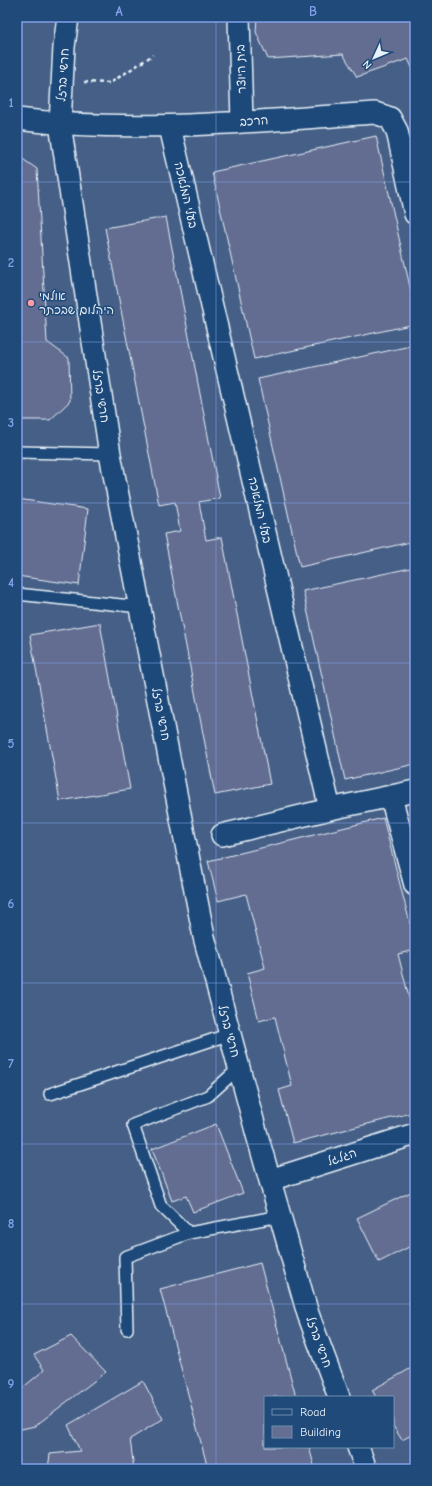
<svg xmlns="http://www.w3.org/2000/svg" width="432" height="1486" font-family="'Comic Neue','Playpen Sans Hebrew',sans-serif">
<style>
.built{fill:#445e87;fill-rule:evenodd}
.building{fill:#646d92;stroke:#e8f1f8}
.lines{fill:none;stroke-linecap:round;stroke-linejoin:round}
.service-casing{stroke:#e8f1f8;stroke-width:14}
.minor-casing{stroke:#e8f1f8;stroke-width:24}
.path{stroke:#e8f1f8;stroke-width:2.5;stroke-dasharray:4 3;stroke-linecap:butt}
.service{stroke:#1f4a7a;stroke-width:11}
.minor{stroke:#1f4a7a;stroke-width:21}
.grid{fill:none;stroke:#82a0e8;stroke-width:1;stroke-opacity:0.55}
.poi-dot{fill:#ff9aa2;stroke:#1f4a7a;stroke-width:1.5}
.labels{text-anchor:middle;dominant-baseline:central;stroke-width:3;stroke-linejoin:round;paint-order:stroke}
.street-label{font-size:12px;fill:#e8f1f8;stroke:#1f4a7a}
.poi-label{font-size:12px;fill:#e8f1f8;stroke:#1f4a7a;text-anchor:start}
.neatline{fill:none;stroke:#82a0e8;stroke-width:1.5}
.grid-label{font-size:13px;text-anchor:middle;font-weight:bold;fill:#82a0e8}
</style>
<rect width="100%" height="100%" fill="#325380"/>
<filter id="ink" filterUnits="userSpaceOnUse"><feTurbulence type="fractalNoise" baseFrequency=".025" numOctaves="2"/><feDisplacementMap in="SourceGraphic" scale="8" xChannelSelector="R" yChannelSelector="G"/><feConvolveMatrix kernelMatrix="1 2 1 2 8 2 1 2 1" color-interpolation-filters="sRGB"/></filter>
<g filter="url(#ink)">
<path class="built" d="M 17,17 L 415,17 L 415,1469 L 17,1469 ZM 265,1397 L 393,1397 L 393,1447 L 265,1447 Z"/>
<path class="building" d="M 257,17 L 415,17 L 415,74 L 408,59 L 357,77 L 343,54 L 268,59 L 256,32 Z
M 376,136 L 415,309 L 415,324 L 254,359 L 212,172 Z
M 17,155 L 37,169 L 47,342 L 69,358 L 70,401 L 50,420 L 17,420 Z
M 166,217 L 220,498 L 199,502 L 206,540 L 222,537 L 270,784 L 215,795 L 164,534 L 180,531 L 175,502 L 159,505 L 105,228 Z
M 415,345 L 415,541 L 300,567 L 258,379 Z
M 17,499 L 88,509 L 79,585 L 17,576 Z
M 415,567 L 415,764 L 345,780 L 303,591 Z
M 100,623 L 130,789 L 60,801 L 30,635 Z
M 383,818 L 415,943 L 415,950 L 398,954 L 415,1021 L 415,1112 L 293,1143 L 279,1090 L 292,1086 L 275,1017 L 259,1021 L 247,973 L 265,968 L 246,894 L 218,901 L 208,861 Z
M 216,1124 L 243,1193 L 193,1212 L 186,1196 L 172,1201 L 152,1149 Z
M 415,1190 L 415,1244 L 379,1262 L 357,1218 Z
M 260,1263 L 296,1397 L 265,1397 L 265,1447 L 309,1447 L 315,1469 L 208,1469 L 160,1289 Z
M 71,1336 L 106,1372 L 35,1426 L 17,1430 L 17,1390 L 20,1390 L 44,1370 L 34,1355 Z
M 415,1366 L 415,1433 L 402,1440 L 393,1426 L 393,1397 L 376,1397 L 372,1390 Z
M 143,1381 L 163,1419 L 130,1439 L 134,1469 L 48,1469 L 50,1454 L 80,1451 L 68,1425 Z"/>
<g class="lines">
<defs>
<path id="service" d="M 17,452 L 110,454
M 17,594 L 140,607
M 239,1068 L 208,1096 L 133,1125 L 161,1206 L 189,1233 L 280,1216
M 50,1094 L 230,1034
M 127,1329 L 125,1257 L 189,1233"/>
<path id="minor" d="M 68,17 L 64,47 L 60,124 L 110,454 L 204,937 L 257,1135 L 308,1314 L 339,1397
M 239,17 L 242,122
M 17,119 C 136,134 256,121 375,113 L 390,118 L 397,131 L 415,214
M 170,127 L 330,809 L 415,791
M 391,797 L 415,885
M 222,835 L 330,809
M 270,1180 L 415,1134
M 358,1447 L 366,1469"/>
</defs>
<use href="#service" class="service-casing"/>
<use href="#minor" class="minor-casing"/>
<path class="path" d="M 84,82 L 110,83 L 153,55"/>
<use href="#service" class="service"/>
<use href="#minor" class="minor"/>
</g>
</g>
<path class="grid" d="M 216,17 L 216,1469M 17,182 L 415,182M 17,342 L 415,342M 17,503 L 415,503M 17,663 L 415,663M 17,823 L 415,823M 17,983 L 415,983M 17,1144 L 415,1144M 17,1304 L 415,1304"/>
<circle class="poi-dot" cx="31" cy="303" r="4"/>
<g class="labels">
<g class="street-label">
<text transform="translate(241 69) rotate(-92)">בית היוצר</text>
<text transform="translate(63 75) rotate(-86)">חרשי ברזל</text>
<text transform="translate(254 121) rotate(-4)">הרכב</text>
<text transform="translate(186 195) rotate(77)">בעלי המלאכה</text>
<text transform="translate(101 396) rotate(81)">חרשי ברזל</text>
<text transform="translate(260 510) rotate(77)">בעלי המלאכה</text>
<text transform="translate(161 714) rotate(79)">חרשי ברזל</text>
<text transform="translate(229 1031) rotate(75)">חרשי ברזל</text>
<text transform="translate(342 1157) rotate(-18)">הגלגל</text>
<text transform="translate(319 1342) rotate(70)">חרשי ברזל</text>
</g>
<g class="poi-label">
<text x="39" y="296">אולמי<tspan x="39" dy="14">היהלום שבכתר</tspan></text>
</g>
</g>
<rect width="432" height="1486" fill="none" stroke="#1f4a7a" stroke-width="44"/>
<rect x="264" y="1396" width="130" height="52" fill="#1f4a7a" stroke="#6f8dac"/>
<rect x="272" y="1409" width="20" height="6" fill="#1f4a7a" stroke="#6f8dac"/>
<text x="300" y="1416" font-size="12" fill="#e8f1f8">Road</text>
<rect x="272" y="1426" width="20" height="12" fill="#646d92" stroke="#6f8dac"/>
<text x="300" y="1436" font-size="12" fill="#e8f1f8">Building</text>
<g transform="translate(374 58) rotate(226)" stroke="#1f4a7a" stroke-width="3" paint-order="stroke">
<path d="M0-3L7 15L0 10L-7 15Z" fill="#e8f1f8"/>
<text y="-6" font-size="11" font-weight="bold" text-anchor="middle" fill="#e8f1f8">N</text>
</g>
<rect x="22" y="22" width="388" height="1442" class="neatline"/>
<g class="grid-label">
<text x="119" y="16">A</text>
<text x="313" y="16">B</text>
<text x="11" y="107">1</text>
<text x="11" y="267">2</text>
<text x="11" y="427">3</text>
<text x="11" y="587">4</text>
<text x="11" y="748">5</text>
<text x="11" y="908">6</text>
<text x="11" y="1068">7</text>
<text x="11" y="1228">8</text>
<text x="11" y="1388">9</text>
</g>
</svg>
